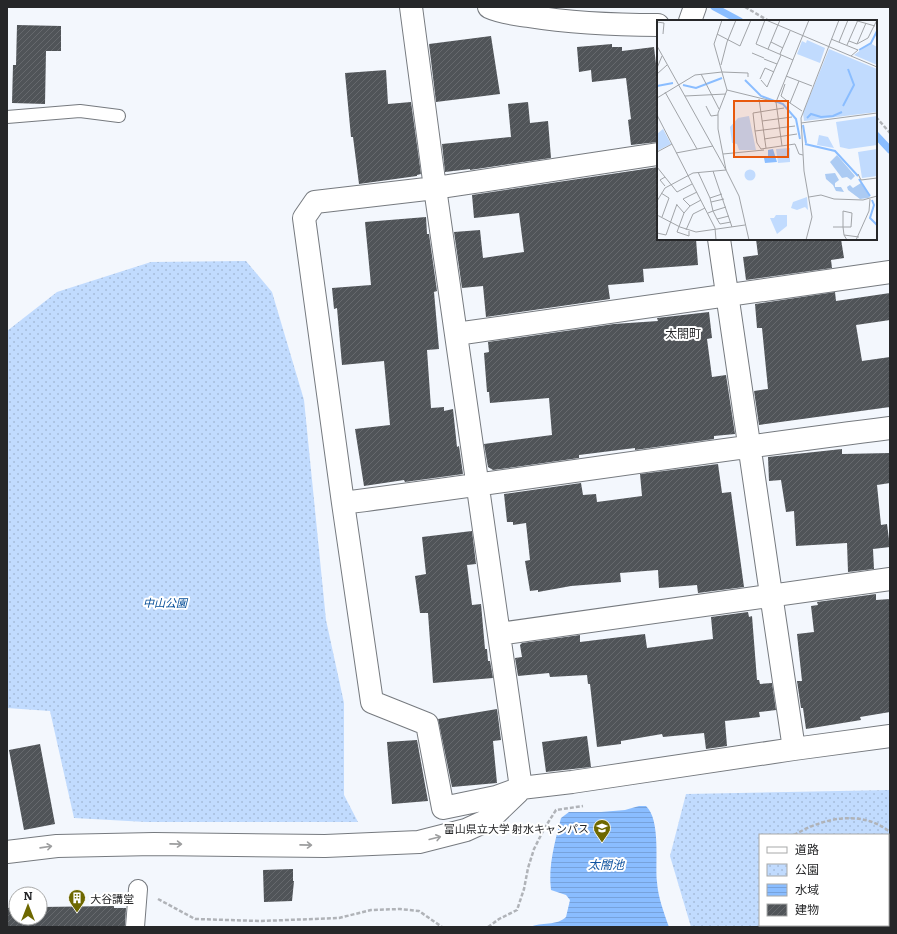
<svg xmlns="http://www.w3.org/2000/svg" width="897" height="934" font-family="Literata,'Noto Sans JP',serif">
<style>
.park{fill:url(#park-dots);fill-rule:evenodd}
.water{fill:url(#water-rules)}
.lines{fill:none;stroke-linecap:round;stroke-linejoin:round}
.stream{stroke:#8abdff;stroke-width:7}
.building{fill:url(#building-hatch)}
.service-casing{stroke:#767a7f;stroke-width:14}
.pedestrian-casing{stroke:#767a7f;stroke-width:20}
.minor-casing{stroke:#767a7f;stroke-width:24}
.tertiary-casing{stroke:#767a7f;stroke-width:24}
.path{stroke:#b0b3b8;stroke-width:2.5;stroke-dasharray:4 2;stroke-linecap:butt}
.service{stroke:#fff;stroke-width:12}
.pedestrian{stroke:#fff;stroke-width:18}
.minor{stroke:#fff;stroke-width:22}
.tertiary{stroke:#fff;stroke-width:22}
.oneway{stroke:#9d9e9f}
.labels{text-anchor:middle;dominant-baseline:central;stroke-width:4;stroke-linejoin:round;paint-order:stroke}
.park-label{font-size:11px;font-style:italic;fill:#034c97;stroke:#fff}
.poi-label{font-size:11px;fill:#262729;stroke:#fff;text-anchor:end}
.neighbourhood-label{font-size:12px;fill:#262729;stroke:#fff}
.water-label{font-size:12px;font-style:italic;fill:#1054a0;stroke:#fff}
.inset-river{fill:none;stroke:#8abdff;stroke-width:2}
.inset-road{fill:none;stroke:#a1a4a8;stroke-width:1}
.view{fill:#e8590c;fill-opacity:0.15;stroke:#e8590c;stroke-width:2}
.inset-edge{fill:none;stroke:#262729;stroke-width:2}
</style>
<defs>
<pattern id="park-dots" width="8" height="8" patternUnits="userSpaceOnUse"><rect width="8" height="8" fill="#c1dbfe"/><path d="M2 2h.1M6 6h.1" fill="none" stroke="#a6bcda" stroke-width="1.8" stroke-linecap="round"/></pattern>
<pattern id="water-rules" width="6" height="5" patternUnits="userSpaceOnUse"><rect width="6" height="5" fill="#8abdff"/><path d="M0 2.5h6" fill="none" stroke="#77a2db"/></pattern>
<pattern id="building-hatch" width="6" height="6" patternUnits="userSpaceOnUse"><rect width="6" height="6" fill="#505458"/><path d="M-1 1l2-2M0 6l6-6M5 7l2-2" fill="none" stroke="#66696d"/></pattern>
</defs>
<rect width="100%" height="100%" fill="#f3f7fd"/>
<path class="park" d="M 246,261 L 272,292 L 304,400 L 326,620 L 344,703 L 344,795 L 358,822 L 146,822 L 74,818 L 50,711 L 7,708 L 7,331 L 57,292 L 151,262 Z
M 890,790 L 890,927 L 691,927 L 670,856 L 686,794 ZM 760,835 L 888,835 L 888,925 L 760,925 Z"/>
<path class="water" d="M 639,806 L 646,806 C 661,820 655,863 657,882 C 658,897 664,913 669,927 L 530,927 C 541,922 557,926 566,917 L 570,900 L 566,895 L 551,890 C 548,865 555,842 561,818 L 569,812 L 601,812 L 625,810 Z"/>
<g class="lines">
<path class="stream" d="M 714,7 L 740,21
M 876,135 L 890,150"/>
</g>
<path class="building" d="M 17,25 L 61,26 L 61,51 L 46,51 L 45,104 L 12,103 L 13,65 L 16,65 Z
M 491,36 L 500,94 L 436,102 L 429,44 Z
M 612,44 L 612,47 L 622,47 L 622,51 L 654,47 L 658,81 L 658,142 L 631,145 L 628,120 L 631,119 L 626,78 L 592,82 L 591,70 L 579,72 L 577,47 Z
M 386,70 L 388,104 L 411,102 L 421,174 L 417,175 L 417,176 L 359,184 L 353,137 L 351,137 L 345,73 Z
M 528,102 L 530,123 L 548,121 L 551,158 L 470,170 L 470,169 L 445,172 L 442,144 L 511,137 L 508,104 Z
M 658,167 L 658,239 L 696,239 L 698,265 L 643,269 L 644,282 L 608,285 L 610,299 L 486,317 L 483,286 L 462,288 L 454,232 L 480,230 L 483,258 L 524,252 L 519,213 L 474,218 L 472,195 Z
M 426,217 L 427,234 L 429,234 L 437,291 L 434,292 L 439,349 L 427,350 L 431,408 L 444,407 L 444,411 L 453,409 L 457,447 L 459,446 L 463,474 L 405,482 L 404,480 L 364,486 L 355,429 L 390,425 L 384,361 L 342,365 L 337,308 L 334,309 L 332,288 L 371,285 L 365,222 Z
M 756,239 L 841,239 L 844,258 L 831,260 L 832,268 L 746,280 L 743,257 L 758,255 Z
M 835,292 L 836,301 L 890,293 L 890,320 L 856,325 L 862,361 L 890,357 L 890,407 L 759,425 L 754,391 L 768,389 L 762,328 L 757,328 L 755,304 Z
M 709,312 L 712,338 L 707,339 L 712,377 L 726,375 L 735,434 L 714,436 L 714,439 L 635,450 L 635,448 L 579,455 L 579,458 L 493,470 L 488,467 L 484,444 L 552,435 L 549,398 L 490,403 L 489,392 L 487,392 L 484,353 L 489,352 L 488,342 L 614,324 L 658,321 L 657,318 Z
M 842,449 L 842,454 L 890,453 L 890,483 L 877,485 L 881,525 L 887,524 L 890,547 L 873,549 L 874,569 L 848,572 L 847,543 L 796,546 L 794,511 L 786,512 L 781,480 L 769,481 L 768,457 Z
M 718,464 L 722,493 L 731,492 L 744,587 L 698,593 L 697,585 L 659,588 L 658,570 L 620,573 L 621,582 L 571,586 L 538,592 L 538,590 L 530,591 L 525,561 L 530,560 L 526,523 L 513,525 L 513,522 L 507,522 L 504,494 L 581,483 L 583,495 L 596,494 L 597,502 L 642,496 L 640,474 Z
M 472,531 L 476,564 L 467,565 L 472,605 L 481,604 L 485,649 L 487,649 L 488,661 L 490,661 L 493,678 L 433,683 L 428,613 L 420,613 L 415,576 L 426,574 L 422,537 Z
M 876,594 L 876,600 L 890,599 L 890,712 L 860,717 L 861,720 L 806,729 L 803,708 L 801,708 L 797,681 L 802,681 L 797,634 L 814,632 L 811,606 L 818,605 L 817,602 Z
M 748,612 L 749,617 L 752,616 L 757,680 L 759,680 L 760,684 L 772,683 L 776,710 L 759,712 L 760,717 L 725,721 L 727,746 L 706,749 L 704,733 L 663,737 L 662,734 L 621,741 L 621,744 L 597,747 L 590,684 L 588,684 L 587,675 L 550,677 L 549,673 L 518,676 L 515,658 L 522,657 L 520,645 L 522,643 L 580,635 L 580,642 L 645,634 L 647,648 L 713,639 L 711,617 Z
M 497,709 L 501,740 L 493,741 L 497,783 L 452,787 L 438,719 Z
M 587,736 L 591,767 L 546,772 L 542,742 Z
M 417,740 L 428,801 L 392,804 L 387,742 Z
M 40,744 L 55,824 L 24,830 L 9,750 Z
M 293,869 L 293,881 L 294,881 L 292,901 L 264,902 L 263,870 Z
M 114,906 L 114,908 L 126,908 L 125,927 L 7,927 L 7,908 L 16,907 L 16,918 L 40,918 L 40,907 Z"/>
<g class="lines">
<defs>
<path id="service" d="M 7,117 L 80,111 L 119,116"/>
<path id="pedestrian" d="M 135,927 L 138,889"/>
<path id="minor" d="M 411,7 L 435,188 L 521,788
M 719,239 C 743,409 769,579 794,749
M 456,334 L 890,272
M 890,428 C 707,451 526,479 343,503 L 372,702 L 427,724 L 443,808 L 496,797 L 521,788 L 572,782 L 794,749 L 890,736
M 343,503 L 304,218 L 315,202 L 435,188 L 658,154
M 499,634 L 890,579
M 7,852 L 57,846 L 154,844 L 325,846 L 419,842 L 466,830 L 490,819 L 518,792"/>
<path id="tertiary" d="M 489,7 C 502,13 515,14 528,16 C 571,23 615,25 658,25
M 690,21 L 695,7"/>
</defs>
<use href="#service" class="service-casing"/>
<use href="#pedestrian" class="pedestrian-casing"/>
<use href="#minor" class="minor-casing"/>
<use href="#tertiary" class="tertiary-casing"/>
<path class="path" d="M 745,7 L 769,21
M 876,117 L 890,133
M 794,835 C 823,818 861,809 890,832
M 158,899 L 195,919 L 261,921 L 339,918 L 371,910 L 400,909 L 419,911 L 442,927
M 769,925 L 769,927
M 488,927 L 499,919 L 517,910 L 524,889 L 528,868 L 534,849 L 544,829 L 556,810 L 583,806"/>
<use href="#service" class="service"/>
<use href="#pedestrian" class="pedestrian"/>
<use href="#minor" class="minor"/>
<use href="#tertiary" class="tertiary"/>
</g>
<defs><path id="oneway-shaft" d="M-6 0H5M1.5-3L5.5 0L1.5 3" fill="none" stroke-width="1.6" stroke-linecap="round" stroke-linejoin="round"/></defs>
<g class="oneway">
<use href="#oneway-shaft" transform="translate(435 838) rotate(-14)"/>
<use href="#oneway-shaft" transform="translate(176 844) rotate(1)"/>
<use href="#oneway-shaft" transform="translate(306 845) rotate(1)"/>
<use href="#oneway-shaft" transform="translate(46 847) rotate(-8)"/>
</g>
<defs>
<symbol id="university-pin" viewBox="-11 -11 22 30"><path d="M0 17L-7.5 6A9.5 9.5 0 1 1 7.5 6Z" fill="#6e6800" stroke="#fff"/><path d="M0-5L7-2L0 1L-7-2ZM-4 1L0 2.5L4 1V4Q0 6-4 4Z" fill="#fff"/></symbol>
<symbol id="building-pin" viewBox="-11 -11 22 30"><path d="M0 17L-7.5 6A9.5 9.5 0 1 1 7.5 6Z" fill="#6e6800" stroke="#fff"/><path d="M-4-6H4V6H1V3H-1V6H-4ZM-2.5-4.3h1.7v1.8h-1.7ZM.8-4.3h1.7v1.8H.8ZM-2.5-1h1.7V.8h-1.7ZM.8-1h1.7V.8H.8Z" fill="#fff"/></symbol>
</defs>
<g fill-rule="evenodd">
<use href="#university-pin" x="592" y="818" width="20" height="27"/>
<use href="#building-pin" x="67" y="888" width="20" height="27"/>
</g>
<g class="labels">
<g class="park-label">
<text x="165" y="602">中山公園</text>
</g>
<g class="poi-label">
<text x="589" y="828">富山県立大学 射水キャンパス</text>
<text x="90" y="898" text-anchor="start">大谷講堂</text>
</g>
<g class="neighbourhood-label">
<text x="683" y="333">太閤町</text>
</g>
<g class="water-label">
<text x="606" y="864">太閤池</text>
</g>
</g>
<g transform="translate(657 20)">
<rect width="220" height="220" fill="#f3f7fd"/>
<path d="M 150,20 L 168,28 L 163,43 L 140,34 L 145,21 L 149,23 ZM 213,23 L 220,27 L 220,45 L 197,35 ZM 220,96 L 220,125 L 192,129 L 183,127 L 179,102 ZM 162,115 L 171,117 L 177,128 L 160,125 ZM 220,129 L 220,156 L 205,158 L 201,132 ZM87.5 155a5.5 5.5 0 1 1 11 0a5.5 5.5 0 1 1-11 0ZM 150,177 L 151,190 L 148,187 L 140,190 L 134,188 L 136,182 ZM 119,195 L 130,195 L 130,206 L 120,214 L 113,198 L 117,198 Z" fill="#c1dbfe"/>
<path d="M 180,135 L 198,156 L 194,160 L 190,157 L 185,158 L 173,142 ZM 178,153 L 182,160 L 178,163 L 178,167 L 184,167 L 187,172 L 179,171 L 176,165 L 169,159 L 168,154 ZM 204,163 L 213,177 L 211,178 L 203,179 L 191,170 L 190,167 L 193,165 L 196,168 Z" fill="#accbf3"/>
<path d="M 172,29 L 220,49 L 220,92 L 147,101 L 146,93 ZM 92,96 L 99,130 L 82,130 L 80,124 L 75,123 L 73,107 L 81,98 ZM 6,109 L 14,124 L 0,131 L 0,114 ZM 133,128 L 133,142 L 121,143 L 119,129 Z" fill="#c1dbfe"/>
<path d="M 116,129 L 120,142 L 108,143 L 107,138 L 111,136 L 111,130 Z" fill="#8abdff"/>
<path class="inset-river" d="M 202,30 L 214,23 L 220,11M 88,60 L 104,76 L 126,84 L 139,99 L 143,119M 26,65 L 39,68 L 65,58M 0,66 L 16,63M 186,86 L 197,65 L 191,49M 150,98 L 154,94 L 164,97 L 176,96 L 185,92M 146,105 L 149,123M 148,124 L 178,131 L 201,156M 202,159 L 213,176M 215,180 L 217,185 L 213,198 L 220,205"/>
<path class="inset-road" d="M 65,0 L 57,24 L 70,70 L 61,93 L 61,109 L 69,150 L 82,176 L 92,220M 108,0 L 99,24 L 136,40M 109,0 L 220,47M 197,0 L 218,6M 0,2 L 7,3 L 6,14M 60,14 L 83,26 L 94,0M 174,19 L 201,30 L 194,36M 192,21 L 200,24 L 211,18 L 220,0M 114,22 L 126,28M 182,22 L 191,0M 200,24 L 209,3M 190,25 L 201,0M 0,26 L 69,150 L 36,153 L 8,168 L 0,181M 111,29 L 123,0M 95,33 L 107,38M 123,34 L 133,11M 107,39 L 120,44M 64,45 L 70,22 L 79,0M 0,48 L 5,36M 0,54 L 10,45M 44,54 L 62,89M 129,56 L 155,66M 103,59 L 108,48 L 117,52M 104,60 L 110,67 L 124,35M 142,61 L 133,83 L 145,91M 128,64 L 124,76 L 133,83M 70,70 L 119,82M 8,72 L 40,129M 28,76 L 69,74M 0,78 L 38,55 L 65,52 L 91,53 L 91,57M 102,79 L 109,128M 49,86 L 54,96 L 61,95M 0,95 L 58,208 L 59,220M 105,101 L 135,97M 144,103 L 220,93M 138,106 L 98,111 L 100,123 L 104,129 L 138,124 L 142,134 L 146,135M 98,111 L 96,93 L 127,88M 107,119 L 140,114M 125,126 L 119,82 L 152,0M 0,132 L 15,124M 19,133 L 56,126M 66,134 L 107,130M 0,147 L 20,172 L 35,164M 56,151 L 75,207M 41,152 L 53,178 L 65,174M 201,154 L 204,160 L 220,158M 8,157 L 3,160 L 8,166M 40,172 L 26,179 L 33,186 L 44,180M 4,173 L 12,178 L 5,197M 152,177 L 164,175 L 177,179 L 206,180 L 220,176M 53,178 L 56,191 L 69,187M 54,182 L 67,179M 20,185 L 27,193 L 33,186M 27,193 L 20,212 L 32,216 L 32,211M 51,193 L 56,191 L 60,199 L 72,196M 0,195 L 23,207 L 39,212 L 88,205M 60,199 L 63,204 L 74,202M 176,207 L 194,207 L 195,193 L 186,191 L 186,207 L 187,215M 29,210 L 36,194 L 48,188M 0,213 L 9,215 L 20,184M 149,220 L 155,197 L 147,151 L 144,98 L 182,0M 190,220 L 187,215 L 202,217M 199,220 L 212,191 L 213,179"/>
<path class="view" d="M 77,81 L 131,81 L 131,137 L 77,137 Z"/>
<rect width="220" height="220" class="inset-edge"/>
</g>
<rect width="897" height="934" fill="none" stroke="#262729" stroke-width="16"/>
<rect x="759" y="834" width="130" height="92" fill="#ffffff" stroke="#a8a9a9"/>
<rect x="767" y="847" width="20" height="6" fill="#ffffff" stroke="#a8a9a9"/>
<text x="795" y="854" font-size="12" fill="#262729">道路</text>
<rect x="767" y="864" width="20" height="12" fill="url(#park-dots)" stroke="#a8a9a9"/>
<text x="795" y="874" font-size="12" fill="#262729">公園</text>
<rect x="767" y="884" width="20" height="12" fill="url(#water-rules)" stroke="#a8a9a9"/>
<text x="795" y="894" font-size="12" fill="#262729">水域</text>
<rect x="767" y="904" width="20" height="12" fill="url(#building-hatch)" stroke="#a8a9a9"/>
<text x="795" y="914" font-size="12" fill="#262729">建物</text>
<g transform="translate(28 906)"><circle r="19" fill="#ffffff" stroke="#a8a9a9"/>
<path d="M0-3L7 15L0 10L-7 15Z" fill="#6e6800"/>
<text y="-6" font-size="11" font-weight="bold" text-anchor="middle" fill="#262729">N</text>
</g>
</svg>
